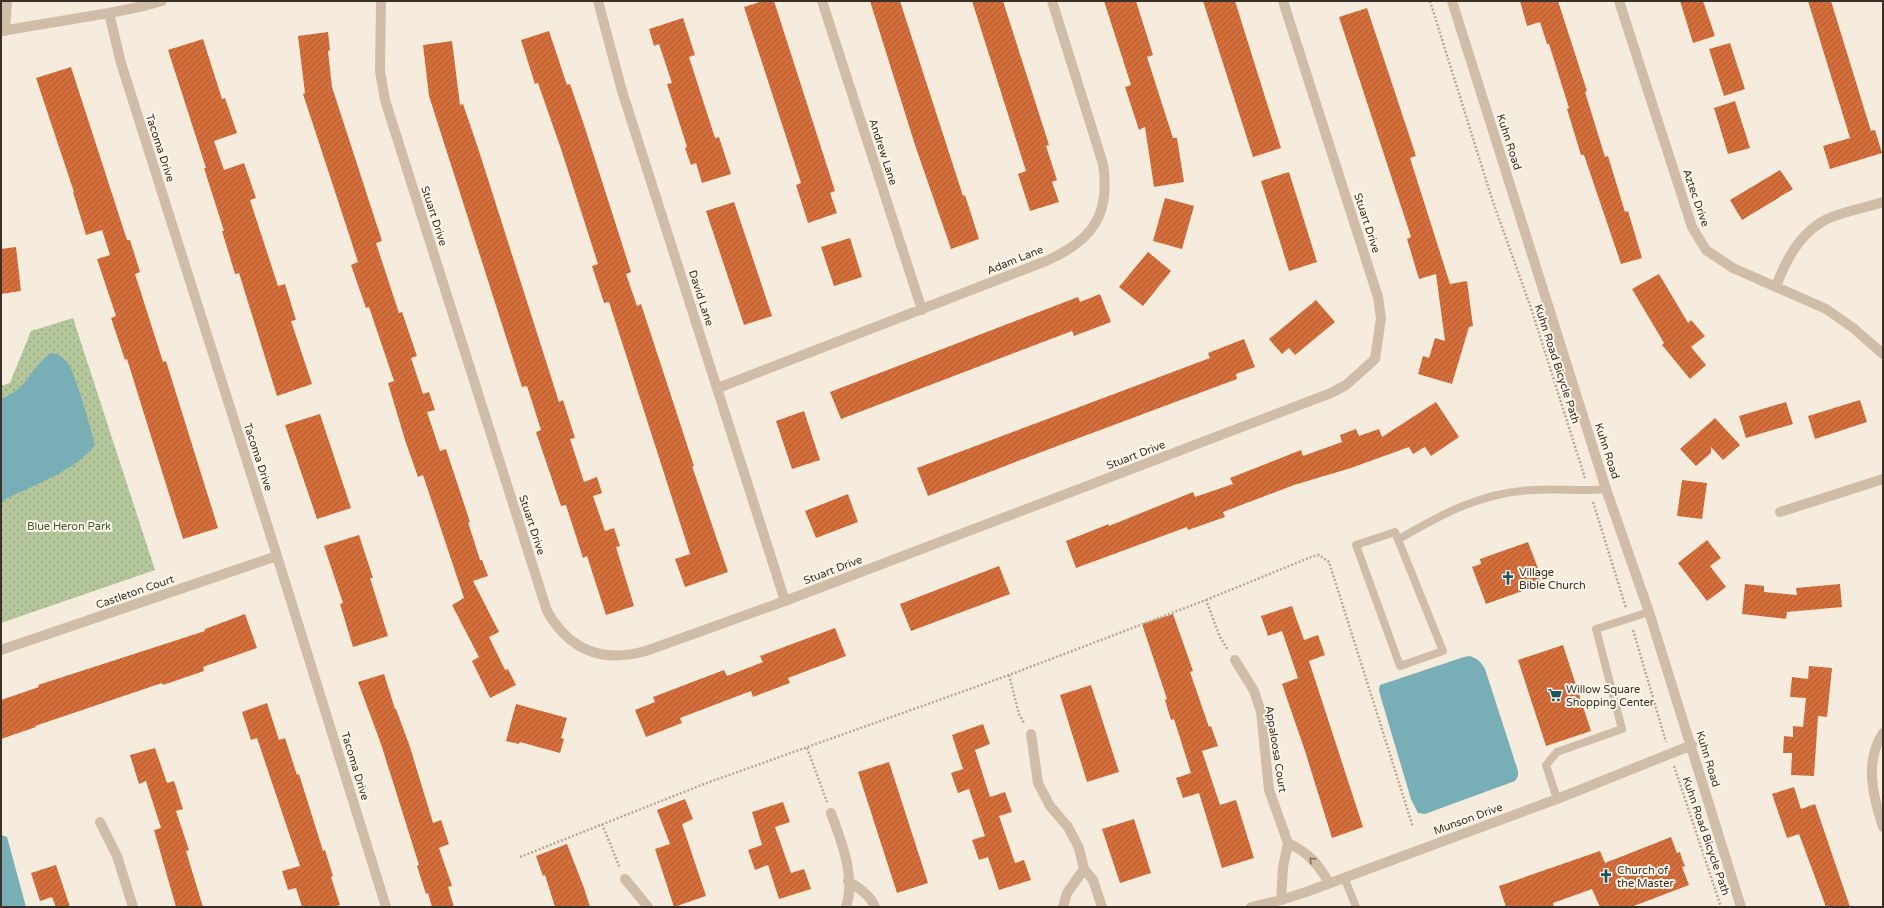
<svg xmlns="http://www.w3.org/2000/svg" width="1884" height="908" font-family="'Varela Round',sans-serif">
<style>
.park{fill:url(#park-dots)}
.water{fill:#78aeb6}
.building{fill:url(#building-hatch)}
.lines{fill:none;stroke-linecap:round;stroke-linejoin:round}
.path{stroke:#bba791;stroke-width:2.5;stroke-dasharray:2 2;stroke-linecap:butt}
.lane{stroke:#cfbda7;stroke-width:8}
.street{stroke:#cfbda7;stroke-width:10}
.oneway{stroke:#7e6f61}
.labels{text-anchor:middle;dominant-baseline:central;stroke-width:4;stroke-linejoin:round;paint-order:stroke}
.street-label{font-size:11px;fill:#3b3028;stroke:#fcf5ea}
.park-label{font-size:11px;fill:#455c29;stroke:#fcf5ea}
.poi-label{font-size:11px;fill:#3b3028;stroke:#fcf5ea;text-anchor:start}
</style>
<defs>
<pattern id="park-dots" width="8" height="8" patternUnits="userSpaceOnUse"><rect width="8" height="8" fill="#b4c79b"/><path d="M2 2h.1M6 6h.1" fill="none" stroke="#94a27e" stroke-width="1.8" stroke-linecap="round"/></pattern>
<pattern id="building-hatch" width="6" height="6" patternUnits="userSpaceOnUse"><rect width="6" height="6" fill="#d46f3c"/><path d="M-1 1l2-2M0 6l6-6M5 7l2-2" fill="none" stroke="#ad5c32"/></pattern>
</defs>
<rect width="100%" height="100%" fill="#f5ecdd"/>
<path class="park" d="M 73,318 L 155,570 L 1,623 L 1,386 L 10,383 L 31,331 Z"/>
<path class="water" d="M 51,353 C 58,354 62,356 67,362 C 75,371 91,430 95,445 C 76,470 35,485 7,498 L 1,504 L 1,399 C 29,388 29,369 51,353 Z
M 1470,656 C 1478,659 1481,662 1485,669 L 1518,771 L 1518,776 L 1515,781 L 1425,814 L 1418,813 L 1411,799 L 1381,698 L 1379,690 L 1380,685 L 1464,657 Z
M 1,835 L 7,837 L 26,907 L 1,907 Z"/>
<path class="building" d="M 763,1 L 774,1 L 835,191 L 830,193 L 837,213 L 808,223 L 796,185 L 801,183 L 744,7 Z
M 870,1 L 900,1 L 963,196 L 965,195 L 979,239 L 951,249 L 915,145 Z
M 972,1 L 1003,1 L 1049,145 L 1046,146 L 1057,180 L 1052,182 L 1059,202 L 1030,211 L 1018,174 L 1026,171 Z
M 1104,1 L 1136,1 L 1153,55 L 1147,57 L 1173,138 L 1177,138 L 1184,182 L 1154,187 L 1145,127 L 1139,130 L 1125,87 L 1131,85 Z
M 1203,1 L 1235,1 L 1281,148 L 1253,157 Z
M 1520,1 L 1558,1 L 1587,91 L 1585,92 L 1605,157 L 1608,156 L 1625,212 L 1628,211 L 1642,258 L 1621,264 L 1584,155 L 1581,155 L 1567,109 L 1569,108 L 1549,44 L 1547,44 L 1540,22 L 1527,26 Z
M 1680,1 L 1703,1 L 1715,36 L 1693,43 Z
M 1808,1 L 1831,1 L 1871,131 L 1875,130 L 1882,153 L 1830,169 L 1823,146 L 1850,138 Z
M 1367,8 L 1416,156 L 1410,158 L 1450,284 L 1467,281 L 1473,326 L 1469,327 L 1452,384 L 1418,374 L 1423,356 L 1429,358 L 1435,338 L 1445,341 L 1436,274 L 1419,279 L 1407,239 L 1411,237 L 1339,17 Z
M 683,18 L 695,55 L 689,57 L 715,138 L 719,137 L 731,174 L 702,183 L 696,163 L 691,165 L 685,148 L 687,147 L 667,84 L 672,83 L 659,44 L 654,46 L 649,29 Z
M 549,31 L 567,85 L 570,84 L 585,128 L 631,272 L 626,274 L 637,306 L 641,304 L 694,466 L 692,466 L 728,572 L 685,587 L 675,559 L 690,554 L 609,302 L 604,303 L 592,266 L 598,264 L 561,149 L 538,83 L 535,84 L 521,40 Z
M 328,32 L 330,50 L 328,51 L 332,87 L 382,241 L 376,243 L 399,313 L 402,312 L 417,356 L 411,358 L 423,394 L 429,392 L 435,410 L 427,412 L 440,451 L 446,449 L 470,522 L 468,522 L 480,560 L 482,560 L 488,576 L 473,581 L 499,632 L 489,637 L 505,670 L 508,669 L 516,685 L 490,698 L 472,661 L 479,657 L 452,605 L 464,598 L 423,475 L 418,477 L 405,440 L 388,383 L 394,381 L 369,307 L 366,308 L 351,265 L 358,262 L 303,94 L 305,93 L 298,36 Z
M 203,39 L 222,99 L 225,98 L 237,133 L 214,141 L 224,170 L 244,163 L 256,198 L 250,200 L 278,286 L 285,284 L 296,320 L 291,321 L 312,384 L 277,396 L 239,273 L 235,274 L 222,231 L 224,231 L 204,168 L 206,168 L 168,50 Z
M 452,41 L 460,105 L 463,104 L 478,148 L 559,402 L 563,400 L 575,438 L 570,439 L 584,482 L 597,477 L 602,493 L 593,496 L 605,531 L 614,528 L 620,546 L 616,547 L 634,606 L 606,615 L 587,556 L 583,558 L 566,505 L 561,506 L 536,432 L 541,430 L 527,386 L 522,387 L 429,96 L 423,45 Z
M 1730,43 L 1745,89 L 1724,96 L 1709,49 Z
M 71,67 L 127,240 L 130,240 L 140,272 L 135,274 L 163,362 L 166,361 L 218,528 L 183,539 L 127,359 L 125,360 L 111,318 L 116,316 L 97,259 L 110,255 L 102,230 L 86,235 L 73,192 L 74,192 L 36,78 Z
M 1735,101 L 1750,148 L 1728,154 L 1714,108 Z
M 1780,170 L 1793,189 L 1742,220 L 1730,200 Z
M 1289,172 L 1317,262 L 1289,271 L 1261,181 Z
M 1165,198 L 1194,206 L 1182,249 L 1153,241 Z
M 734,202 L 772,316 L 744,325 L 706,211 Z
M 850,238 L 862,277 L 834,286 L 821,247 Z
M 16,247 L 21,291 L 1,294 L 1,249 Z
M 1148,252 L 1171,271 L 1143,306 L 1119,287 Z
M 1659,274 L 1688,323 L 1691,320 L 1705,336 L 1691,347 L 1706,365 L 1690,379 L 1662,345 L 1664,343 L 1632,289 Z
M 1100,294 L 1111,322 L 1074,336 L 1072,331 L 841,419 L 830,392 L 1078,297 L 1080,302 Z
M 1316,300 L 1335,322 L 1295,355 L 1289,348 L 1282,354 L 1269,339 Z
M 1244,339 L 1255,367 L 1236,374 L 1237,379 L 1044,451 L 928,496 L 917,468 L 1210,358 L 1208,353 Z
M 1860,400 L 1867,422 L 1815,439 L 1808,416 Z
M 1436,402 L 1459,437 L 1431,456 L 1425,447 L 1413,454 L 1409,447 L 1351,468 L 1294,485 L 1223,512 L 1225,517 L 1188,530 L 1187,527 L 1076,568 L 1066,541 L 1109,524 L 1109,526 L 1193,492 L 1195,497 L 1233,484 L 1230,478 L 1301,450 L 1303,456 L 1342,442 L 1340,435 L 1356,429 L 1359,436 L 1379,429 L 1382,437 Z
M 1786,402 L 1793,424 L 1746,438 L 1739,416 Z
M 804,411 L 820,460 L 792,469 L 776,421 Z
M 320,414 L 351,508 L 317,519 L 285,425 Z
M 1715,418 L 1740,445 L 1723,460 L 1711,447 L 1711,453 L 1696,466 L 1680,449 Z
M 1682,480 L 1707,483 L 1702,519 L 1677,516 Z
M 848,494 L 858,522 L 816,538 L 805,511 Z
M 359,535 L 373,578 L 370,578 L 388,636 L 353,647 L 340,604 L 343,603 L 324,546 Z
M 1707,540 L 1721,558 L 1710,566 L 1726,587 L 1707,601 L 1678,563 Z
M 1528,542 L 1539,571 L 1536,572 L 1542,584 L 1486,604 L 1472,567 L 1481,564 L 1480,559 Z
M 999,566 L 1010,594 L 911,631 L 900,604 Z
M 1745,584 L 1764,586 L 1764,592 L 1797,595 L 1796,588 L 1840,584 L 1842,607 L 1787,612 L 1786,619 L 1742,614 Z
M 1292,606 L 1304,640 L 1318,635 L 1325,655 L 1309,661 L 1363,827 L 1332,838 L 1305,751 L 1282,684 L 1298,678 L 1282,631 L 1268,636 L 1261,616 Z
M 245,614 L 257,648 L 203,667 L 204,671 L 163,685 L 162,683 L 35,726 L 36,727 L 1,739 L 1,700 L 39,687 L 38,685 L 205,631 L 205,629 Z
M 1173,614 L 1193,671 L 1190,672 L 1209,727 L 1211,726 L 1218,746 L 1202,751 L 1220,805 L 1236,800 L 1254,858 L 1222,868 L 1199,793 L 1183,798 L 1176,778 L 1191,773 L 1174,719 L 1171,720 L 1165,700 L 1167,699 L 1142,624 Z
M 835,628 L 846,656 L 788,678 L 790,683 L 753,697 L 751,691 L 680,718 L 682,723 L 646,737 L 635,710 L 655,702 L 653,697 L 724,670 L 727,676 L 763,662 L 760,656 Z
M 1563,645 L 1591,731 L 1546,746 L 1518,660 Z
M 1809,666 L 1832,668 L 1827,717 L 1818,716 L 1814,776 L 1791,775 L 1792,753 L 1783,753 L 1784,736 L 1793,737 L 1793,726 L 1803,727 L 1806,698 L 1790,697 L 1792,677 L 1808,679 Z
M 384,674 L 395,709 L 396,709 L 410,747 L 433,823 L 441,820 L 449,844 L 439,848 L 452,886 L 448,887 L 454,907 L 432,907 L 428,893 L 426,894 L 417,866 L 419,865 L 381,744 L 358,682 Z
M 1091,685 L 1119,772 L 1087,782 L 1060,695 Z
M 267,703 L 279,740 L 285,738 L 297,775 L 299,774 L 323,851 L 325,850 L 333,876 L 331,877 L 340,905 L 333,907 L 302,907 L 296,888 L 288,890 L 282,871 L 300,866 L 257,738 L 251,740 L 242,712 Z
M 516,704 L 567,718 L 561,738 L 564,739 L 560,753 L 520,742 L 519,744 L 506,741 Z
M 983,724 L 990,744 L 975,750 L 990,797 L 1005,792 L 1012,812 L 999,816 L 1015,863 L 1024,860 L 1031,880 L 999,890 L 988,857 L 979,860 L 972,840 L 985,836 L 969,789 L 958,793 L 951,773 L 963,769 L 952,735 Z
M 155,748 L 167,783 L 174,781 L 183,809 L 176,811 L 189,850 L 186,851 L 203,907 L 176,907 L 154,830 L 161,828 L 146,781 L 139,784 L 130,755 Z
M 889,762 L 928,883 L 897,893 L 858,772 Z
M 1794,787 L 1801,809 L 1815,804 L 1850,907 L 1826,907 L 1799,834 L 1787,838 L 1772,794 Z
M 685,799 L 693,819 L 682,824 L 706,896 L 674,907 L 655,849 L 670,844 L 657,810 Z
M 783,802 L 790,822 L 775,827 L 791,873 L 804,869 L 811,889 L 779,899 L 768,865 L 755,870 L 748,850 L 762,845 L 752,812 Z
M 1134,819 L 1151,873 L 1120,883 L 1102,829 Z
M 1671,837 L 1677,853 L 1680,852 L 1682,859 L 1685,866 L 1682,867 L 1689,885 L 1631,907 L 1600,907 L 1592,889 L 1553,903 L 1554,907 L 1506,907 L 1499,886 L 1600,851 L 1605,863 Z
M 567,844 L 584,888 L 590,907 L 555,907 L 545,875 L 543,876 L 536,856 Z
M 56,865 L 70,907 L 56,907 L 52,897 L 40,901 L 31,873 Z"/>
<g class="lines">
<path class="path" d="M 1430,1 L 1492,199 L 1532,311 L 1585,478
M 1593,502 L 1626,608
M 1206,600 L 1311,557 L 1319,555 L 1329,562 L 1413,827
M 1633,630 L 1666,742
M 1009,675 L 1019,714 L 1024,723
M 807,748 L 827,802
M 1674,766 L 1721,907
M 602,824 L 620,868
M 520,857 L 704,784 L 1009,675 L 1206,600 L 1220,637 L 1228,650"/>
<path class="lane" d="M 1395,532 L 1443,651 L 1400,666 L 1356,545 Z
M 1399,539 C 1442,514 1482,492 1533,490 C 1557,488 1582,492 1606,489
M 1557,799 L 1546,765 L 1557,752 L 1622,729 L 1596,629 L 1649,612
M 1344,877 L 1356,907"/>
<path class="street" d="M 381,1 L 380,71 L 385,100 L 547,611 C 570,651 602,663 646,651 L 785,601 L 1331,393 L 1346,385 L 1375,359 L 1381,318 L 1378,297 L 1283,1
M 598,1 L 622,91 L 785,601
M 822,1 L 922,310
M 1452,1 L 1606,489 L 1649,612 L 1741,907
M 1619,1 L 1692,227 L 1706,250 L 1733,268 L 1826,309 L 1852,327 L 1883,354
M 109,13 L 121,63 L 277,556 L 386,907
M 1,31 L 109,13 L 144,6 L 162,1
M 5,31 L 7,1
M 1776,287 C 1785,261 1801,232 1827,219 C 1844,211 1865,208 1883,202
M 718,388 L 1046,261 C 1092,241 1111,215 1103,164 L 1052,1
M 1780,512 L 1883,479
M 1,650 L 277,556
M 1235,660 L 1254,691 L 1261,712 L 1269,790 L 1288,843 L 1283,867 L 1281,900
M 1883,733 C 1864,762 1873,796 1883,827
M 1031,734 L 1038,783 L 1050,806 L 1068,827 L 1079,848 L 1084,869 L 1067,893 L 1063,907
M 831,813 C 841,841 856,876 846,907
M 100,822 L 117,856 L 133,907
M 1288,843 C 1308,852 1319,865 1329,883
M 1084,869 L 1093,880 L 1102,907
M 625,879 L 648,907
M 848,881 C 859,888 870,895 875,907
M 1251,907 L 1281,900 L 1306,892 L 1557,799 L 1692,745"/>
</g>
<defs><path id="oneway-chevron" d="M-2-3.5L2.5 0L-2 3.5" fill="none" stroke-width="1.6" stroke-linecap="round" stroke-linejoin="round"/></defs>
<use class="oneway" href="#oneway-chevron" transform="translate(1312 860) rotate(-134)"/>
<defs>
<symbol id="church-bare" viewBox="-9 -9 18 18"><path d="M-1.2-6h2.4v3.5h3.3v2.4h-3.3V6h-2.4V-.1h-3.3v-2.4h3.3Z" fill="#185662" stroke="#fcf5ea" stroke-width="2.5" paint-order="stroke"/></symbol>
<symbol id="supermarket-bare" viewBox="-9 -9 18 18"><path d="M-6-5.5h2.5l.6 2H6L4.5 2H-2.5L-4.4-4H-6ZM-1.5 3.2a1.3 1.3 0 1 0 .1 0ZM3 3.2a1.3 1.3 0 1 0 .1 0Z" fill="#185662" stroke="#fcf5ea" stroke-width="2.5" paint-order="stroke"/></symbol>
</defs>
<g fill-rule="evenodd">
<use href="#church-bare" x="1498" y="568" width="20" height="20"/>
<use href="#supermarket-bare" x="1545" y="685" width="20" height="20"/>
<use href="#church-bare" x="1596" y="866" width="20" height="20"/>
</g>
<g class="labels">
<g class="street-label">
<text transform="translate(1509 142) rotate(72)">Kuhn Road</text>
<text transform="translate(160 148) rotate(72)">Tacoma Drive</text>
<text transform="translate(883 152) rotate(72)">Andrew Lane</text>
<text transform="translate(1696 198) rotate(71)">Aztec Drive</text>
<text transform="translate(434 216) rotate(72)">Stuart Drive</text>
<text transform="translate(1367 223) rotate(72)">Stuart Drive</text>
<text transform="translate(1015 260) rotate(-22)">Adam Lane</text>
<text transform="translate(701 298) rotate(72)">David Lane</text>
<text transform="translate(1557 364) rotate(72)">Kuhn Road Bicycle Path</text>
<text transform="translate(1607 451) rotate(72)">Kuhn Road</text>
<text transform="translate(1136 455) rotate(-21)">Stuart Drive</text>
<text transform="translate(258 457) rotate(72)">Tacoma Drive</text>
<text transform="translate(532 525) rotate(72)">Stuart Drive</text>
<text transform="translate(833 570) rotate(-21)">Stuart Drive</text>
<text transform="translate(135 592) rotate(-19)">Castleton Court</text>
<text transform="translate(1276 749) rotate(81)">Appaloosa Court</text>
<text transform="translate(1708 759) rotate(73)">Kuhn Road</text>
<text transform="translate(355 766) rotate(73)">Tacoma Drive</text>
<text transform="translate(1468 819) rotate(-20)">Munson Drive</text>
<text transform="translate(1706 836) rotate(71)">Kuhn Road Bicycle Path</text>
</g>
<g class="park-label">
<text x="69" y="526">Blue Heron Park</text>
</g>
<g class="poi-label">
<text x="1519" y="572">Village<tspan x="1519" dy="13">Bible Church</tspan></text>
<text x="1566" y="689">Willow Square<tspan x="1566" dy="13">Shopping Center</tspan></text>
<text x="1617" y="870">Church of<tspan x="1617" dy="13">the Master</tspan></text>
</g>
</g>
<rect width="1884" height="908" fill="none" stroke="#3b3028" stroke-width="4"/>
</svg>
